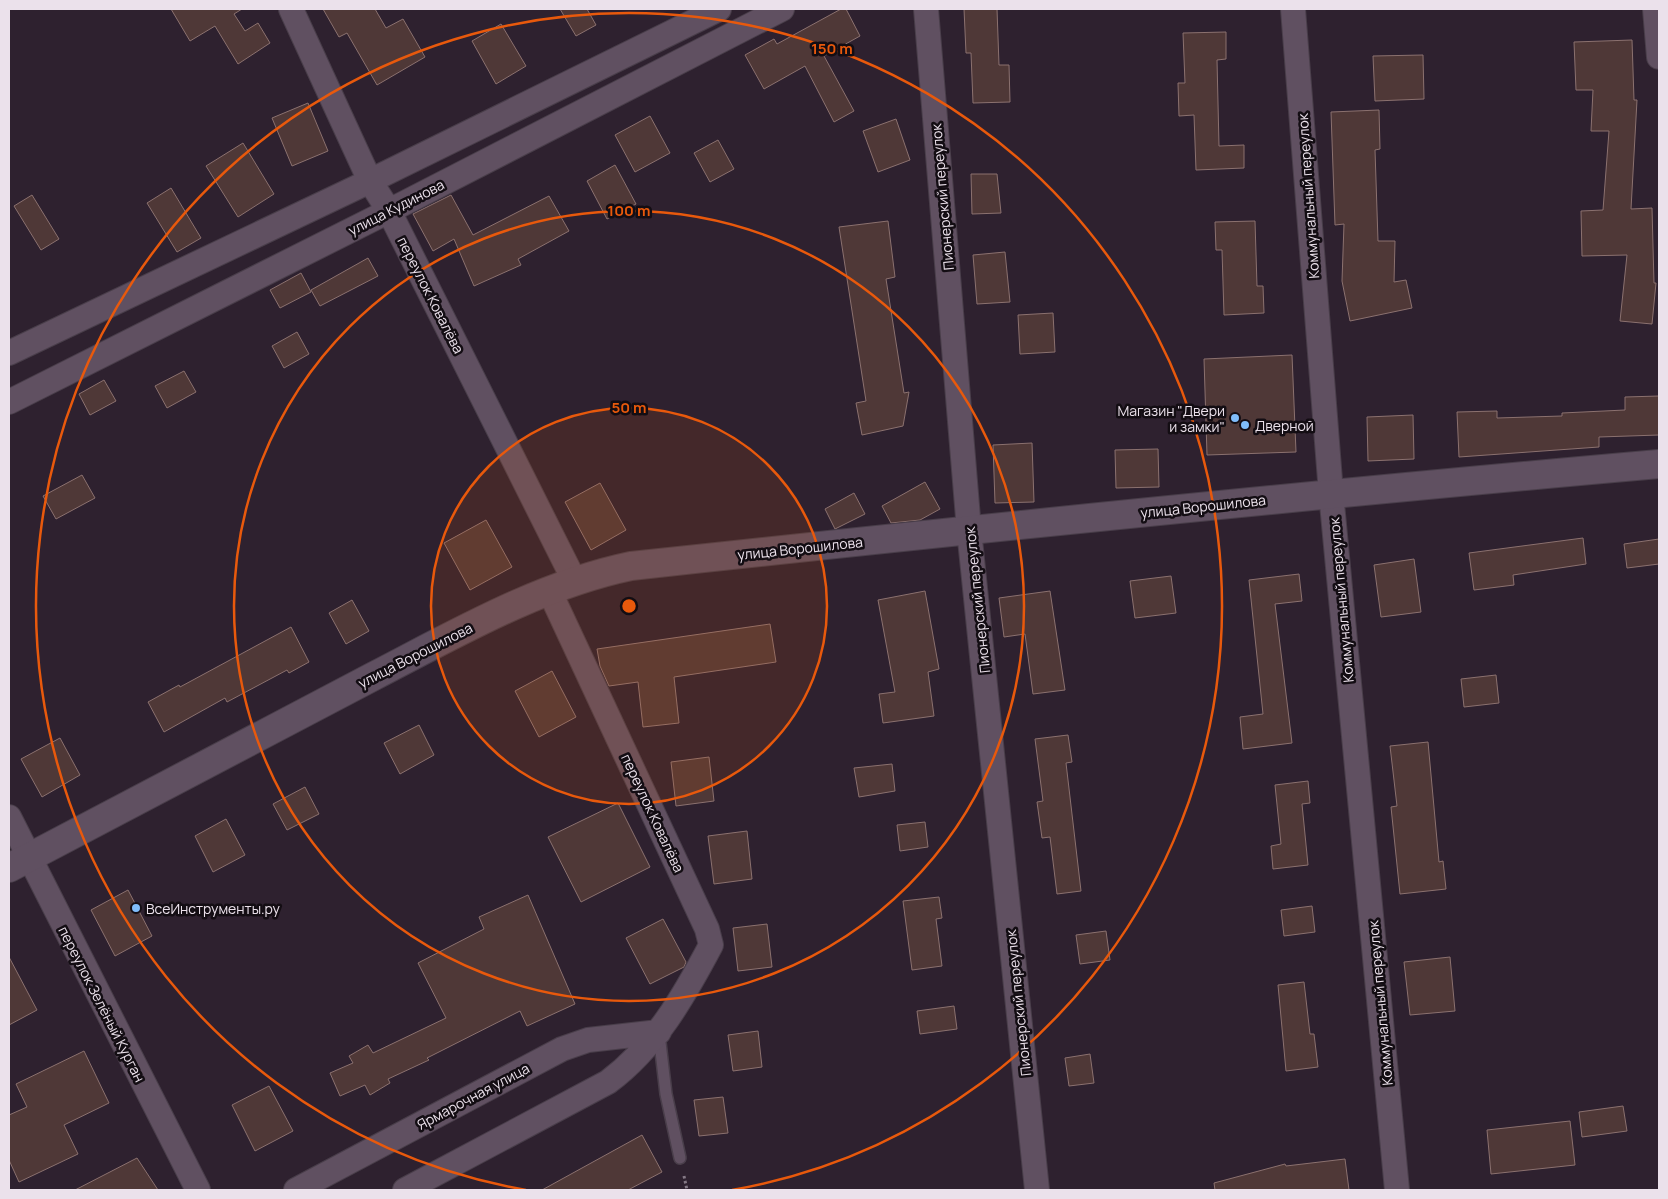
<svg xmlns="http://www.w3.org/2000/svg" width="1668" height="1199" font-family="Manrope,sans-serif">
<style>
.building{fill:#4f3837;stroke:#8b716f}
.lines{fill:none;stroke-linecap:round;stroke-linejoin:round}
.service-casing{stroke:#493e4a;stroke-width:14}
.minor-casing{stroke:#493e4a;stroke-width:26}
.secondary-casing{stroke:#493e4a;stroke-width:30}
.path{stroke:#857986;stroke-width:3;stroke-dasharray:2.5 2.5;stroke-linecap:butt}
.service{stroke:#605061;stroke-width:11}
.minor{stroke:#605061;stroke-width:24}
.secondary{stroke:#605061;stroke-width:28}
.ring{fill:none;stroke:#e8590c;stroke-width:2.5}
.poi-dot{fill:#80bdfa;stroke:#130d13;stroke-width:2}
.labels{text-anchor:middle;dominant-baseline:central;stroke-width:5;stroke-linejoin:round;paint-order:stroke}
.street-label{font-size:14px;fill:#ebe1eb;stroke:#130d13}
.poi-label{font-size:14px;fill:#ebe1eb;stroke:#130d13;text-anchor:start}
.centre{fill:#e8590c;stroke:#130d13;stroke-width:2.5}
.ring-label{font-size:15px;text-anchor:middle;font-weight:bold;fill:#e8590c;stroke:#130d13;stroke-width:5;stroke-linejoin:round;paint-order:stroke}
</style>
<rect width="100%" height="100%" fill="#2e212f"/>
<path class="building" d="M 171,9 L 242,9 L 234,14 L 245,31 L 258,23 L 270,43 L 238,64 L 215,26 L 190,41 Z
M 323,9 L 375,9 L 386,28 L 403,19 L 425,57 L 377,85 L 347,33 L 339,37 Z
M 560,9 L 587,9 L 596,25 L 576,36 Z
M 841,9 L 846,9 L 860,36 L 824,56 L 854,111 L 834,122 L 805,66 L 764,89 L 745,55 L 774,39 L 777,44 Z
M 964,9 L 997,9 L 999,65 L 1009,65 L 1010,102 L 973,103 L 971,53 L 966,53 Z
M 501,24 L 526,66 L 496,84 L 472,41 Z
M 1226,32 L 1226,59 L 1217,60 L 1219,146 L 1244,145 L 1244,168 L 1196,170 L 1194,115 L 1179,116 L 1178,83 L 1185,83 L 1183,33 Z
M 1632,40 L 1634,100 L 1637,100 L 1631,209 L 1652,208 L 1654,283 L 1656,283 L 1652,324 L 1620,321 L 1627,255 L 1582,256 L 1581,211 L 1603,210 L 1609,131 L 1591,131 L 1593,90 L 1576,90 L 1574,42 Z
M 1423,55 L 1424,99 L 1375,101 L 1373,56 Z
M 308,103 L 328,151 L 292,166 L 272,118 Z
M 1379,110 L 1380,149 L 1375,150 L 1378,241 L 1395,241 L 1394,282 L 1406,280 L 1412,308 L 1350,321 L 1342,281 L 1344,224 L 1335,225 L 1331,112 Z
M 650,116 L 670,153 L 635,172 L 615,135 Z
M 896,119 L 910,160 L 878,172 L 863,131 Z
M 718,140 L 734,169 L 710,182 L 694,153 Z
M 243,143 L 274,194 L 238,217 L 206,166 Z
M 615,165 L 636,204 L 607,219 L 587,181 Z
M 971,174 L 997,174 L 1001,213 L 972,214 Z
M 171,188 L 201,238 L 177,252 L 147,203 Z
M 32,195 L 59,239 L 41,250 L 14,206 Z
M 451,195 L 473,235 L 549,196 L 569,231 L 518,259 L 521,265 L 474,286 L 454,239 L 433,251 L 413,214 Z
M 888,221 L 895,277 L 886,279 L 904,393 L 909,392 L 903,426 L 862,435 L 856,403 L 866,401 L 839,227 Z
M 1255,221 L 1257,286 L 1263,286 L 1264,313 L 1224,315 L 1222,250 L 1216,250 L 1215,222 Z
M 1005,252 L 1010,302 L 977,304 L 973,255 Z
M 368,258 L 378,276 L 320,306 L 311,290 Z
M 301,273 L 311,292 L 280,308 L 270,290 Z
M 1053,313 L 1055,352 L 1020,354 L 1018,315 Z
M 297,332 L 309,354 L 284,368 L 272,346 Z
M 1292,355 L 1296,452 L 1207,455 L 1204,359 Z
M 184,371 L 196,392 L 167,408 L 155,386 Z
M 104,380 L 116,401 L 90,415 L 79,394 Z
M 1659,396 L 1659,435 L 1599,437 L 1599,447 L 1459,457 L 1457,412 L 1497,411 L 1497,418 L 1562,416 L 1562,413 L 1625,410 L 1625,397 Z
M 1413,415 L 1414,459 L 1368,461 L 1367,417 Z
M 1032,443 L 1034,502 L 995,503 L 993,445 Z
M 1158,449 L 1159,487 L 1116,488 L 1115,450 Z
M 82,475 L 95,498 L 56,519 L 43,496 Z
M 925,482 L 940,509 L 920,520 L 891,523 L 882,506 Z
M 600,483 L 626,530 L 591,550 L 565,502 Z
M 854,493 L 865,514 L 835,529 L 825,509 Z
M 486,520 L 512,567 L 470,590 L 444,543 Z
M 1583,538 L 1586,564 L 1513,575 L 1514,585 L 1474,590 L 1469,553 Z
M 1659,539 L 1659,564 L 1627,568 L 1624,544 Z
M 1414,559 L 1421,612 L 1381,617 L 1374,565 Z
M 1299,574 L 1302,601 L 1275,604 L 1292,743 L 1243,749 L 1240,717 L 1263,714 L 1249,580 Z
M 1171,576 L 1176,613 L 1135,618 L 1130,581 Z
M 925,591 L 939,669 L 928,672 L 934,716 L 883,723 L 879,694 L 895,692 L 878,600 Z
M 1050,591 L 1065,690 L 1033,694 L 1025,634 L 1004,637 L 999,598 Z
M 352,600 L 369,631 L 346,644 L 329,613 Z
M 770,624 L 776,662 L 674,677 L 679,723 L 643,727 L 638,682 L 609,686 L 600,666 L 597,649 Z
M 291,627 L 309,662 L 289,673 L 287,670 L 227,702 L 225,698 L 164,732 L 148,702 L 179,685 L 180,687 Z
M 552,671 L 576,717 L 539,737 L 515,691 Z
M 1496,675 L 1499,703 L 1464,707 L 1461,679 Z
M 419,725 L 434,755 L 400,774 L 384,743 Z
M 1068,735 L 1072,762 L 1066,763 L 1081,891 L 1057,894 L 1050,837 L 1042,838 L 1037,802 L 1043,801 L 1035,739 Z
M 60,738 L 80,775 L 42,797 L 21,759 Z
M 1428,742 L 1439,862 L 1443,861 L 1446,889 L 1400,894 L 1391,807 L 1397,806 L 1390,746 Z
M 709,757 L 714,801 L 676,806 L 671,762 Z
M 892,764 L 895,791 L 859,797 L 854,768 Z
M 1308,781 L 1310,803 L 1302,804 L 1308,865 L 1273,869 L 1271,846 L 1281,844 L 1275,785 Z
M 305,787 L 319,814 L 287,830 L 273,804 Z
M 618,803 L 650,867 L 581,902 L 548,837 Z
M 226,819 L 245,855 L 213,872 L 195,836 Z
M 925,822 L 928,847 L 900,851 L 897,825 Z
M 747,831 L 752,879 L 714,884 L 708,836 Z
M 128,890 L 152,936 L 115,956 L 91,910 Z
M 528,895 L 575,1004 L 527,1026 L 520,1011 L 427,1058 L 429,1060 L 388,1079 L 390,1083 L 370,1095 L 365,1085 L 340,1096 L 330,1073 L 353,1063 L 349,1056 L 368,1045 L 373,1053 L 446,1018 L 418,963 L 484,929 L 479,917 Z
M 939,897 L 942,918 L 936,919 L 942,966 L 912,970 L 903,901 Z
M 1312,906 L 1315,932 L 1284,936 L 1281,910 Z
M 663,919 L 686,962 L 684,967 L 650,984 L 626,938 Z
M 767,924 L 772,967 L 738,971 L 733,928 Z
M 1106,931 L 1110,960 L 1080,964 L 1076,935 Z
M 9,957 L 37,1010 L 9,1025 Z
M 1450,957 L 1455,1011 L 1410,1015 L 1404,962 Z
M 1304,982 L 1310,1034 L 1314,1034 L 1318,1067 L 1286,1071 L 1278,985 Z
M 954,1006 L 957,1029 L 920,1034 L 917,1011 Z
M 758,1031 L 762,1067 L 733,1071 L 728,1035 Z
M 84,1051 L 109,1103 L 64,1125 L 78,1154 L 19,1182 L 9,1160 L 9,1115 L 27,1107 L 16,1084 Z
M 1090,1054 L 1094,1083 L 1069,1086 L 1065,1058 Z
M 269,1086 L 293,1131 L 255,1151 L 232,1105 Z
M 723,1097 L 728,1133 L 699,1136 L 694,1100 Z
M 1623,1106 L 1627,1131 L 1582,1137 L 1579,1112 Z
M 1570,1121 L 1575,1165 L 1491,1174 L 1487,1130 Z
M 642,1135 L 662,1172 L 628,1190 L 542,1190 Z
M 137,1158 L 158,1190 L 75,1190 Z
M 1345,1159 L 1349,1190 L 1215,1190 L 1214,1183 L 1285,1164 L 1286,1166 Z"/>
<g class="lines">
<defs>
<path id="service" d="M 659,1034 L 666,1094 L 680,1158"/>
<path id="minor" d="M 291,9 L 370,181 L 389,211 L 574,580
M 926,9 L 969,530 L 1037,1190
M 1293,9 L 1331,493 L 1397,1190
M 1655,9 L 1659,57
M 9,353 L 370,181 L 719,9
M 9,402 L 389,211 L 782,9
M 9,817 L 198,1190
M 296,1190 L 562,1049 L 588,1040 L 659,1032
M 405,1190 L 608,1082 C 655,1047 684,996 711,945 L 707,929 L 549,590"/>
<path id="secondary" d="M 9,868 C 131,804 252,739 374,676 C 457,633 540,585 631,566 C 974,529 1316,494 1659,464"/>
</defs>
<use href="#service" class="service-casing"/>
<use href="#minor" class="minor-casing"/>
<use href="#secondary" class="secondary-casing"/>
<path class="path" d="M 684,1176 L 687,1190"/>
<use href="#service" class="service"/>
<use href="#minor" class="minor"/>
<use href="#secondary" class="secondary"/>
</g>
<circle cx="629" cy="606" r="198" fill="#e8590c" fill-opacity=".12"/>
<g class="ring">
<circle cx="629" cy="606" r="198"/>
<circle cx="629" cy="606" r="395"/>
<path d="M526 1190A593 593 0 1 1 732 1190"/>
</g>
<g class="poi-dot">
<circle cx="1235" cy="418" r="5"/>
<circle cx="1245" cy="425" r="5"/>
<circle cx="136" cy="908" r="5"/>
</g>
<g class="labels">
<g class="street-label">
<text transform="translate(1308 196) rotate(-94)">Коммунальный переулок</text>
<text transform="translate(942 197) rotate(-95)">Пионерский переулок</text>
<text transform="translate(396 207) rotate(-27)">улица Кудинова</text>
<text transform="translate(431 295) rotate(63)">переулок Ковалёва</text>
<text transform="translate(1203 506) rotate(-6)">улица Ворошилова</text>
<text transform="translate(800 548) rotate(-6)">улица Ворошилова</text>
<text transform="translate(977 600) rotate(-96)">Пионерский переулок</text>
<text transform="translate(1341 600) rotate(-95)">Коммунальный переулок</text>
<text transform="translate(415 655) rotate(-27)">улица Ворошилова</text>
<text transform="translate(653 813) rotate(65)">переулок Ковалёва</text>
<text transform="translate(1018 1003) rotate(-96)">Пионерский переулок</text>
<text transform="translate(1380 1003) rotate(-95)">Коммунальный переулок</text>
<text transform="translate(102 1004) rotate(63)">переулок Зелёный Курган</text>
<text transform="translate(473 1096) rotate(-28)">Ярмарочная улица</text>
</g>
<g class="poi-label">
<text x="1225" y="410" text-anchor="end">Магазин "Двери<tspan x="1225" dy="16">и замки"</tspan></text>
<text x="1255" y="425">Дверной</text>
<text x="146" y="908">ВсеИнструменты.ру</text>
</g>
</g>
<circle cx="629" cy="606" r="8" class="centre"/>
<g class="ring-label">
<text x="832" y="54">150 m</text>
<text x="629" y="216">100 m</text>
<text x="629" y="413">50 m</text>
</g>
<rect width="1668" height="1199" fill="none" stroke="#ebe1eb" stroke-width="20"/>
</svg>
